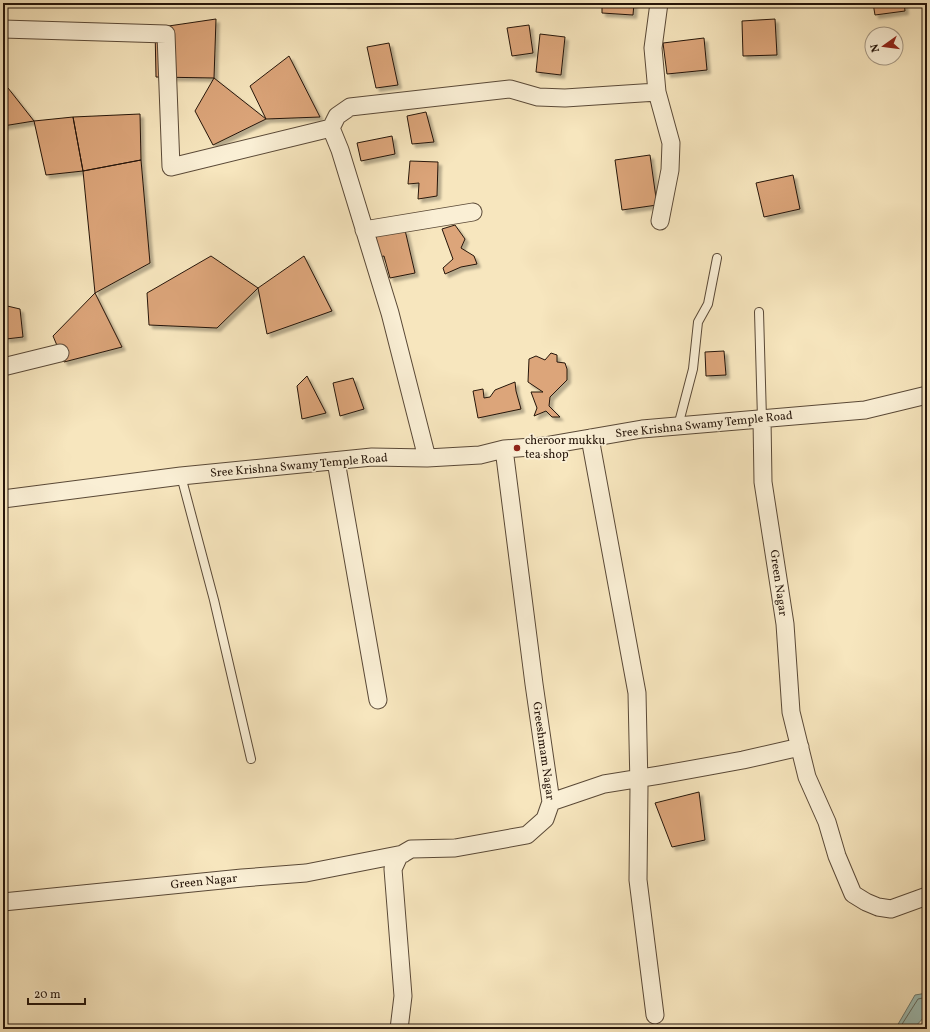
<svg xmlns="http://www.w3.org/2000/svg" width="930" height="1032" font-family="Vollkorn,serif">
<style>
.water{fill:#9ebfb6;stroke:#6e7b71}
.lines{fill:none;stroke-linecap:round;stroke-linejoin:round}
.shore{stroke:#626a60;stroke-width:1}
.building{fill:#dca57a;stroke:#25150a;filter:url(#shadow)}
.lane-casing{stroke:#5a4937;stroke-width:10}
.street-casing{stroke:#5a4937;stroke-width:19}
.lane{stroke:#faefd5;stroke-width:8}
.street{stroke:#faefd5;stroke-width:17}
.poi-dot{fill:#8f2418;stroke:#faefd5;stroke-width:1.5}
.labels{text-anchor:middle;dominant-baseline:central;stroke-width:3.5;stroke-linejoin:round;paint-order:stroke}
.street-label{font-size:12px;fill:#25150a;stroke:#faefd5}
.poi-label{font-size:12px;fill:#25150a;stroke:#faefd5;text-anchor:start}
</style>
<defs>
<filter id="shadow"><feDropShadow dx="3.5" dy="3.5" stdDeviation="1" flood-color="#0004"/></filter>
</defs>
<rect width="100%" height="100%" fill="#f7e6be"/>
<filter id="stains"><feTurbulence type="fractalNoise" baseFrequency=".005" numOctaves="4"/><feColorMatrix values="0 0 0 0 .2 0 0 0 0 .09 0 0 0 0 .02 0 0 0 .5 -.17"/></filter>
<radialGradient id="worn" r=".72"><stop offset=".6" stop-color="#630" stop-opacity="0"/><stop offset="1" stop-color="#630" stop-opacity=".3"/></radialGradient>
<path class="water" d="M 927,993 L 927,1014 L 913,1029 L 893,1029 L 897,1026 L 915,995 Z"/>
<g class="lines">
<path class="shore" d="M 899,1029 L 918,999 L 927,997"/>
</g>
<path class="building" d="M 344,3 L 376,3 L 344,4 Z
M 602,3 L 634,3 L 633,15 L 602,13 Z
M 873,3 L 904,3 L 905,11 L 875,15 Z
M 216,19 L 214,78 L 156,77 L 155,28 Z
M 775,19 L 777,55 L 743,56 L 742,21 Z
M 529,25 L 533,53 L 512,56 L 507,28 Z
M 540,34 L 565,37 L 561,75 L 536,72 Z
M 704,38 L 707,70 L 667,74 L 663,43 Z
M 389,43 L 398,85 L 376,88 L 367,47 Z
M 289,56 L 320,117 L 266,119 L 250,86 Z
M 214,78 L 266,119 L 213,145 L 195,111 Z
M 8,88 L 34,121 L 3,126 L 3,90 Z
M 426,112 L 434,142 L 412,144 L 407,116 Z
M 140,114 L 141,160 L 83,171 L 73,117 Z
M 73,117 L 83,171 L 46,175 L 34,121 Z
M 392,136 L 395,154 L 361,161 L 357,143 Z
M 650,155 L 657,205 L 622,210 L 615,160 Z
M 141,160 L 150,263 L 95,293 L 83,171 Z
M 410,161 L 438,162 L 437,196 L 418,199 L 419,183 L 408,184 Z
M 793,175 L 800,209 L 764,217 L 756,183 Z
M 455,225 L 465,239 L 461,248 L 474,256 L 477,264 L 461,267 L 445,274 L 443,268 L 453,259 L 442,229 Z
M 405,230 L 415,273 L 390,278 L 384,256 L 379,257 L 376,236 Z
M 211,256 L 258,288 L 217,328 L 149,325 L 147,293 Z
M 304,256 L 332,311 L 267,334 L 258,288 Z
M 95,293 L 122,347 L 64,362 L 53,336 Z
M 3,305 L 20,309 L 23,337 L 6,339 L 3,318 Z
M 724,351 L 726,375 L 706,376 L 705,352 Z
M 551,353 L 557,355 L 557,362 L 565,363 L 567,369 L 567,380 L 550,397 L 549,406 L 560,417 L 552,417 L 546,411 L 534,416 L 537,408 L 531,392 L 543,392 L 528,382 L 529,359 L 536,356 L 545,360 Z
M 307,376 L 326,413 L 302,419 L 297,386 Z
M 353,378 L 364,409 L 340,416 L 333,383 Z
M 515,382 L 516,391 L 521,409 L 478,418 L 473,391 L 483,389 L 484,398 L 490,397 L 495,390 Z
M 699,792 L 705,840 L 672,847 L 655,803 Z"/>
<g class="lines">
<defs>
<path id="lane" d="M 759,312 L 762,419
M 678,426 L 693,369 L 698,322 L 708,304 L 717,258
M 181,476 L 214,600 L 251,759"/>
<path id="street" d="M 659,3 L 653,48 L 657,92 L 671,143 L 670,170 L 660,221
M 3,29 L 166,34 L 171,167 L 331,128
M 364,230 L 473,212
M 3,367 L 60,353
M 762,419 L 763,482 L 785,624 L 791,712 L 807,777 L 827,822 L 837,856 L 853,894 L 866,902 L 878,907 L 891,909 L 927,896
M 590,438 L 637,693 L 639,787 L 638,880 L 655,1015
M 427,458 L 390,313 L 340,150 L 331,128 L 337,116 L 350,107 L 510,89 L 538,97 L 565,98 L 657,92
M 336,461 L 378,700
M 3,499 L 181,476 L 372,457 L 427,458 L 480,455 L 504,449 L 544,446 L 642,429 L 865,410 L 927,395
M 551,802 L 604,784 L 660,775 L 743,760 L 800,747
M 3,902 L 242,878 L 306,873 L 403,854
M 399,1029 L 403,996 L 393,869 L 399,856 L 411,849 L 455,848 L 527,835 L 545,819 L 551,802 L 534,684 L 504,449"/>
</defs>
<use href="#lane" class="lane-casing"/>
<use href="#street" class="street-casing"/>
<use href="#lane" class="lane"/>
<use href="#street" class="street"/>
</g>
<circle class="poi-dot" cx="517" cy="448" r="4"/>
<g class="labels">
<g class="street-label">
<text transform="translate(704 425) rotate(-6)">Sree Krishna Swamy Temple Road</text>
<text transform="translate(299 466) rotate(-5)">Sree Krishna Swamy Temple Road</text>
<text transform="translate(778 583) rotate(82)">Green Nagar</text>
<text transform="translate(543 751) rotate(82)">Greeshmam Nagar</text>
<text transform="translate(204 882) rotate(-6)">Green Nagar</text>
</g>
<g class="poi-label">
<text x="525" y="441">cheroor mukku<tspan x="525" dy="14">tea shop</tspan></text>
</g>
</g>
<rect width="930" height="1032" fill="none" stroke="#f7e6be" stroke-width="16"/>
<rect x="4" y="4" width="922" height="1024" fill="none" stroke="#25150a" stroke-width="2"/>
<rect x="8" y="8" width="914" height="1016" fill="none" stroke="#25150a"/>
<g transform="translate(884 46) rotate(256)"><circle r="19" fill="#faefd5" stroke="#a59884"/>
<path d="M0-3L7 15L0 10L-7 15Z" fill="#8f2418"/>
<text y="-6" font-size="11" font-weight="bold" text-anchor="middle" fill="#25150a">N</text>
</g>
<path d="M28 998v6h57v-6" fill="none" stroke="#25150a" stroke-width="2"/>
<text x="34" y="998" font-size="12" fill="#25150a" stroke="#faefd5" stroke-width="3" paint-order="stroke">20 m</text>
<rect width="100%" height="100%" filter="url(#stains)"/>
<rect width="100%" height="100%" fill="url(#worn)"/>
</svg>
